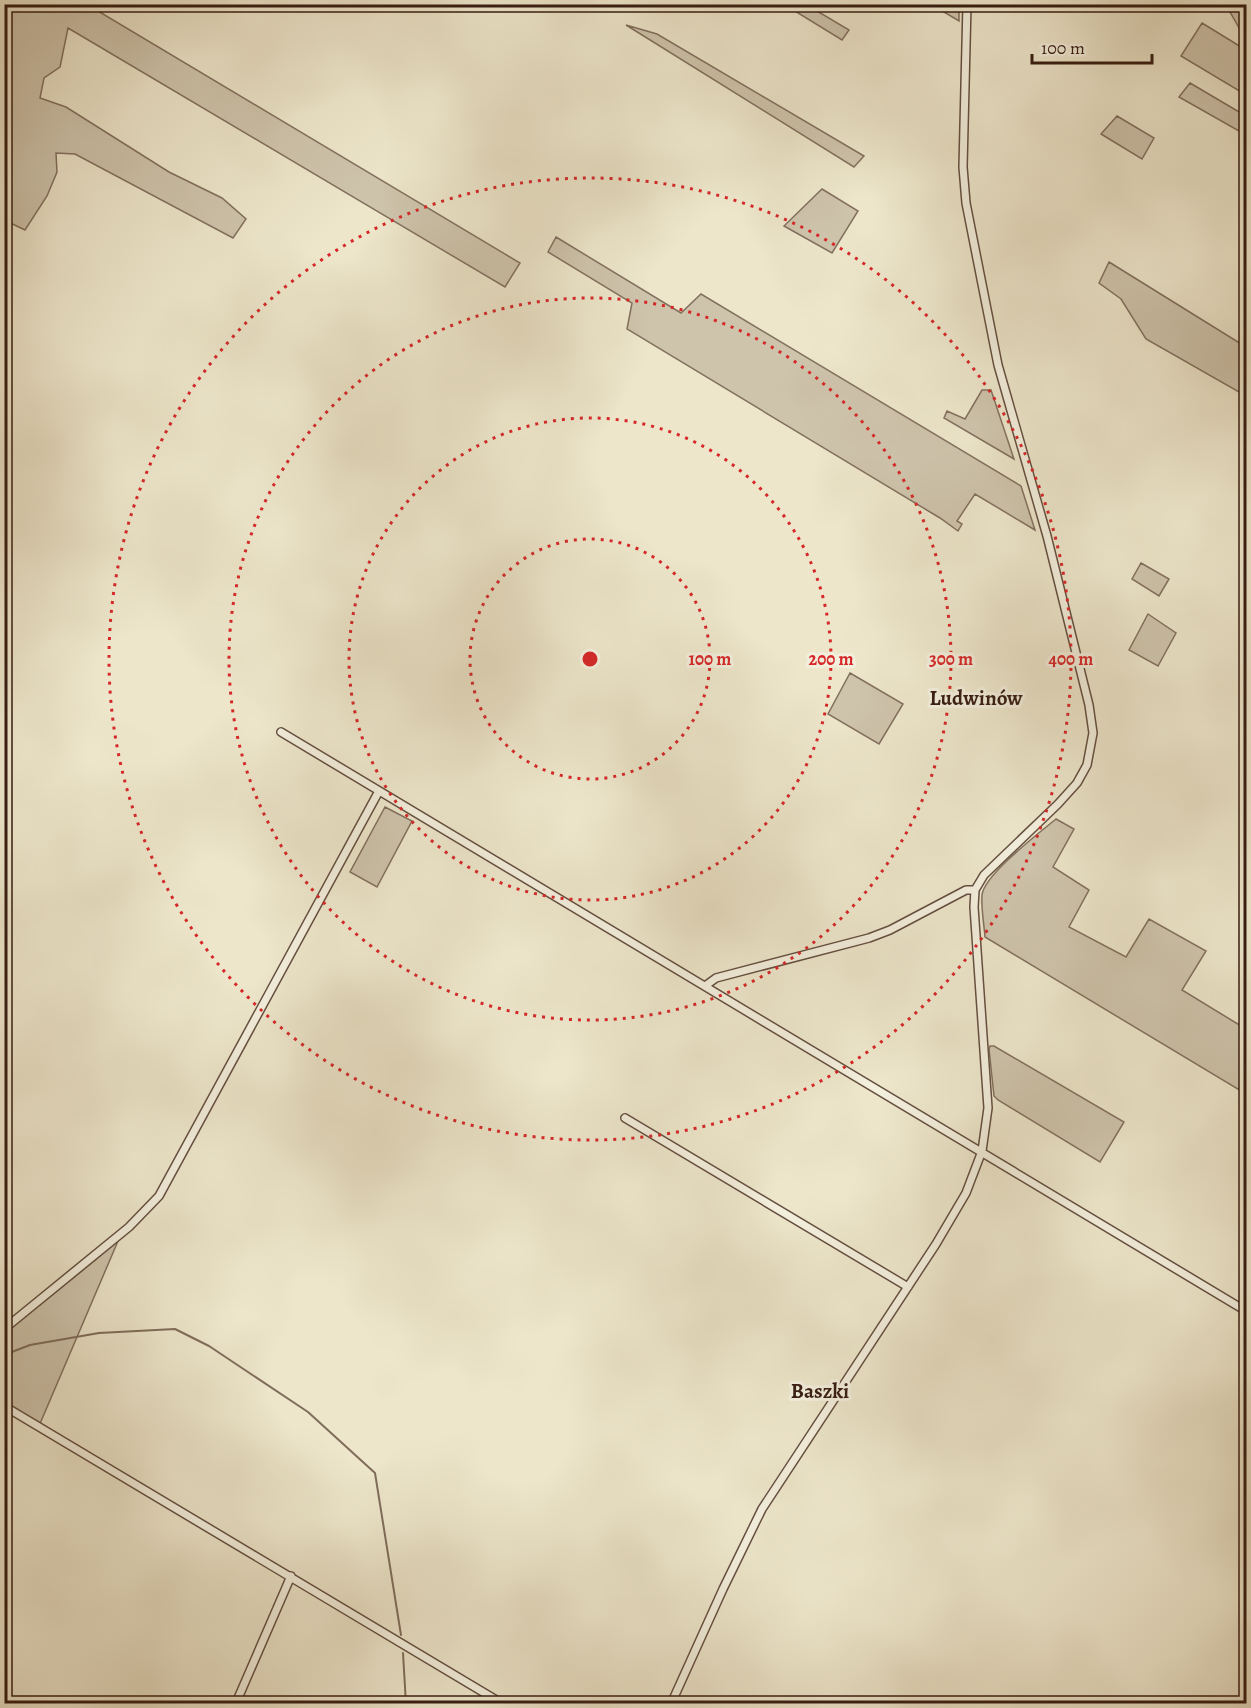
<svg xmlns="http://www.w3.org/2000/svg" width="1251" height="1708" font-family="Alegreya,serif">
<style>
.green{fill:#cec4ac;stroke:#82705f;stroke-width:1.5}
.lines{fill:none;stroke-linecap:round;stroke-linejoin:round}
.stream{stroke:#7f6d5b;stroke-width:2}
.street-casing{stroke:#644f40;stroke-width:10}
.street{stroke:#f3efdd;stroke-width:7}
.ring{fill:none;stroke:#d62828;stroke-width:3;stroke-dasharray:3 6}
.labels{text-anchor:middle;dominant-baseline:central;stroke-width:6;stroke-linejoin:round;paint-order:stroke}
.quarter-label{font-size:21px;font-weight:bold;fill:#371d12;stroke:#f3efdd}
.centre{fill:#d62828;stroke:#f3efdd;stroke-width:3}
.ring-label{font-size:18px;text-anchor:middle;font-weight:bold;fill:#d62828;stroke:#f3efdd;stroke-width:6;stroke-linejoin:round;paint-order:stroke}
</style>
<rect width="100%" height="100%" fill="#ede6cb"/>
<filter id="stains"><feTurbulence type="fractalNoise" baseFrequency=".00333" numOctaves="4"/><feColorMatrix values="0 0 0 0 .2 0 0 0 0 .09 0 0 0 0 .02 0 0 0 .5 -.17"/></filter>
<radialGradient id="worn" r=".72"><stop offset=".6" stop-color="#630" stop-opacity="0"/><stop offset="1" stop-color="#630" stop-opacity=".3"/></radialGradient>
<path class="green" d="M 5,4 L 88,5 L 520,263 L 505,287 L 68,28 L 60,67 L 44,78 L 40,98 L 66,107 L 169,172 L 222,198 L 246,219 L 233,238 L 75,154 L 56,153 L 57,172 L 47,196 L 25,230 L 4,220 Z
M 785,5 L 807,5 L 849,30 L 842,40 Z
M 932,5 L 959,5 L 959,21 Z
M 1226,5 L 1246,5 L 1246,40 Z
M 1202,23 L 1246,50 L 1246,95 L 1181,56 Z
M 626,25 L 657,34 L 864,156 L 854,167 Z
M 1190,83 L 1246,116 L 1246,135 L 1179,97 Z
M 1117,116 L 1154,138 L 1142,159 L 1101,134 Z
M 822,189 L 858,211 L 832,253 L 784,226 Z
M 556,237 L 681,313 L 701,294 L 1021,486 L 1035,530 L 975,494 L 957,521 L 962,524 L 958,531 L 940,518 L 627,329 L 632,303 L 548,252 Z
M 1109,262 L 1246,347 L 1246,396 L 1146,339 L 1121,299 L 1099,283 Z
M 982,390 L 991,390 L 1014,459 L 944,418 L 947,411 L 965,419 Z
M 1141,563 L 1169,579 L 1159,596 L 1132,579 Z
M 1148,614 L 1176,633 L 1158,666 L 1129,650 Z
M 850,673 L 903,704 L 879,744 L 828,714 Z
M 385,807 L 412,821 L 377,887 L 350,872 Z
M 1056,819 L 1074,829 L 1053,867 L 1089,890 L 1069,927 L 1126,957 L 1149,919 L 1206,951 L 1182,990 L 1246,1029 L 1246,1094 L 985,937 C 984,924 981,908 982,895 C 984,875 1039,833 1056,819 Z
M 990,1046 L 994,1046 L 1124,1122 L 1100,1162 L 998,1100 L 994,1096 L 989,1049 Z
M 118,1241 L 39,1426 L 5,1407 L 4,1334 Z"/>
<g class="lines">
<path class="stream" d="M 4,1355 L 30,1345 L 99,1333 L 175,1329 L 209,1346 L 308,1412 L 375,1473 L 401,1635
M 403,1653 L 406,1704"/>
<defs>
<path id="street" d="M 281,732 L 1246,1311
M 705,986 L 716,978 L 869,938 L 890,930 L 966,890 L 975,890
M 625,1118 L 908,1287
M 4,1329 L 129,1227 L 159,1196 L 379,791
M 4,1406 L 503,1704
M 239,1696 L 291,1576
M 671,1704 L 723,1589 L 762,1509 L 936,1244 L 966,1193 L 982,1151 L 988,1108 L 974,907 L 975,890 L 984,875 L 1058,804 L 1077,783 L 1087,765 L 1093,733 L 1089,705 L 1047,536 L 998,365 L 966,203 L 963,167 L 967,4"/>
</defs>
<use href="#street" class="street-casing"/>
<use href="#street" class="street"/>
</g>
<g class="ring">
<circle cx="590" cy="659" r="120"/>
<circle cx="590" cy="659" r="241"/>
<circle cx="590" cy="659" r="361"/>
<circle cx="590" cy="659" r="481"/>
</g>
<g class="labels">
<g class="quarter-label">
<text x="976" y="698">Ludwinów</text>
<text x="820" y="1391">Baszki</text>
</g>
</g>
<circle cx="590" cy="659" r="9" class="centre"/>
<g class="ring-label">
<text x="710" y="665">100 m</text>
<text x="831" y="665">200 m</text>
<text x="951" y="665">300 m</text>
<text x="1071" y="665">400 m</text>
</g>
<rect width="1251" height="1708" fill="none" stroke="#ede6cb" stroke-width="24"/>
<rect x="6" y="6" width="1239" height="1696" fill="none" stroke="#371d12" stroke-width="3"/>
<rect x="12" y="12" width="1227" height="1684" fill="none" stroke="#371d12" stroke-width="1.5"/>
<path d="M1032 54v9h120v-9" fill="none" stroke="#371d12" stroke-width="3"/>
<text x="1041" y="54" font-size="18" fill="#371d12" stroke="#f3efdd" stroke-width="4.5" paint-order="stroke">100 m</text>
<rect width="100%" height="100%" filter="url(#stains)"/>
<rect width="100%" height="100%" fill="url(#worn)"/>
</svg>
